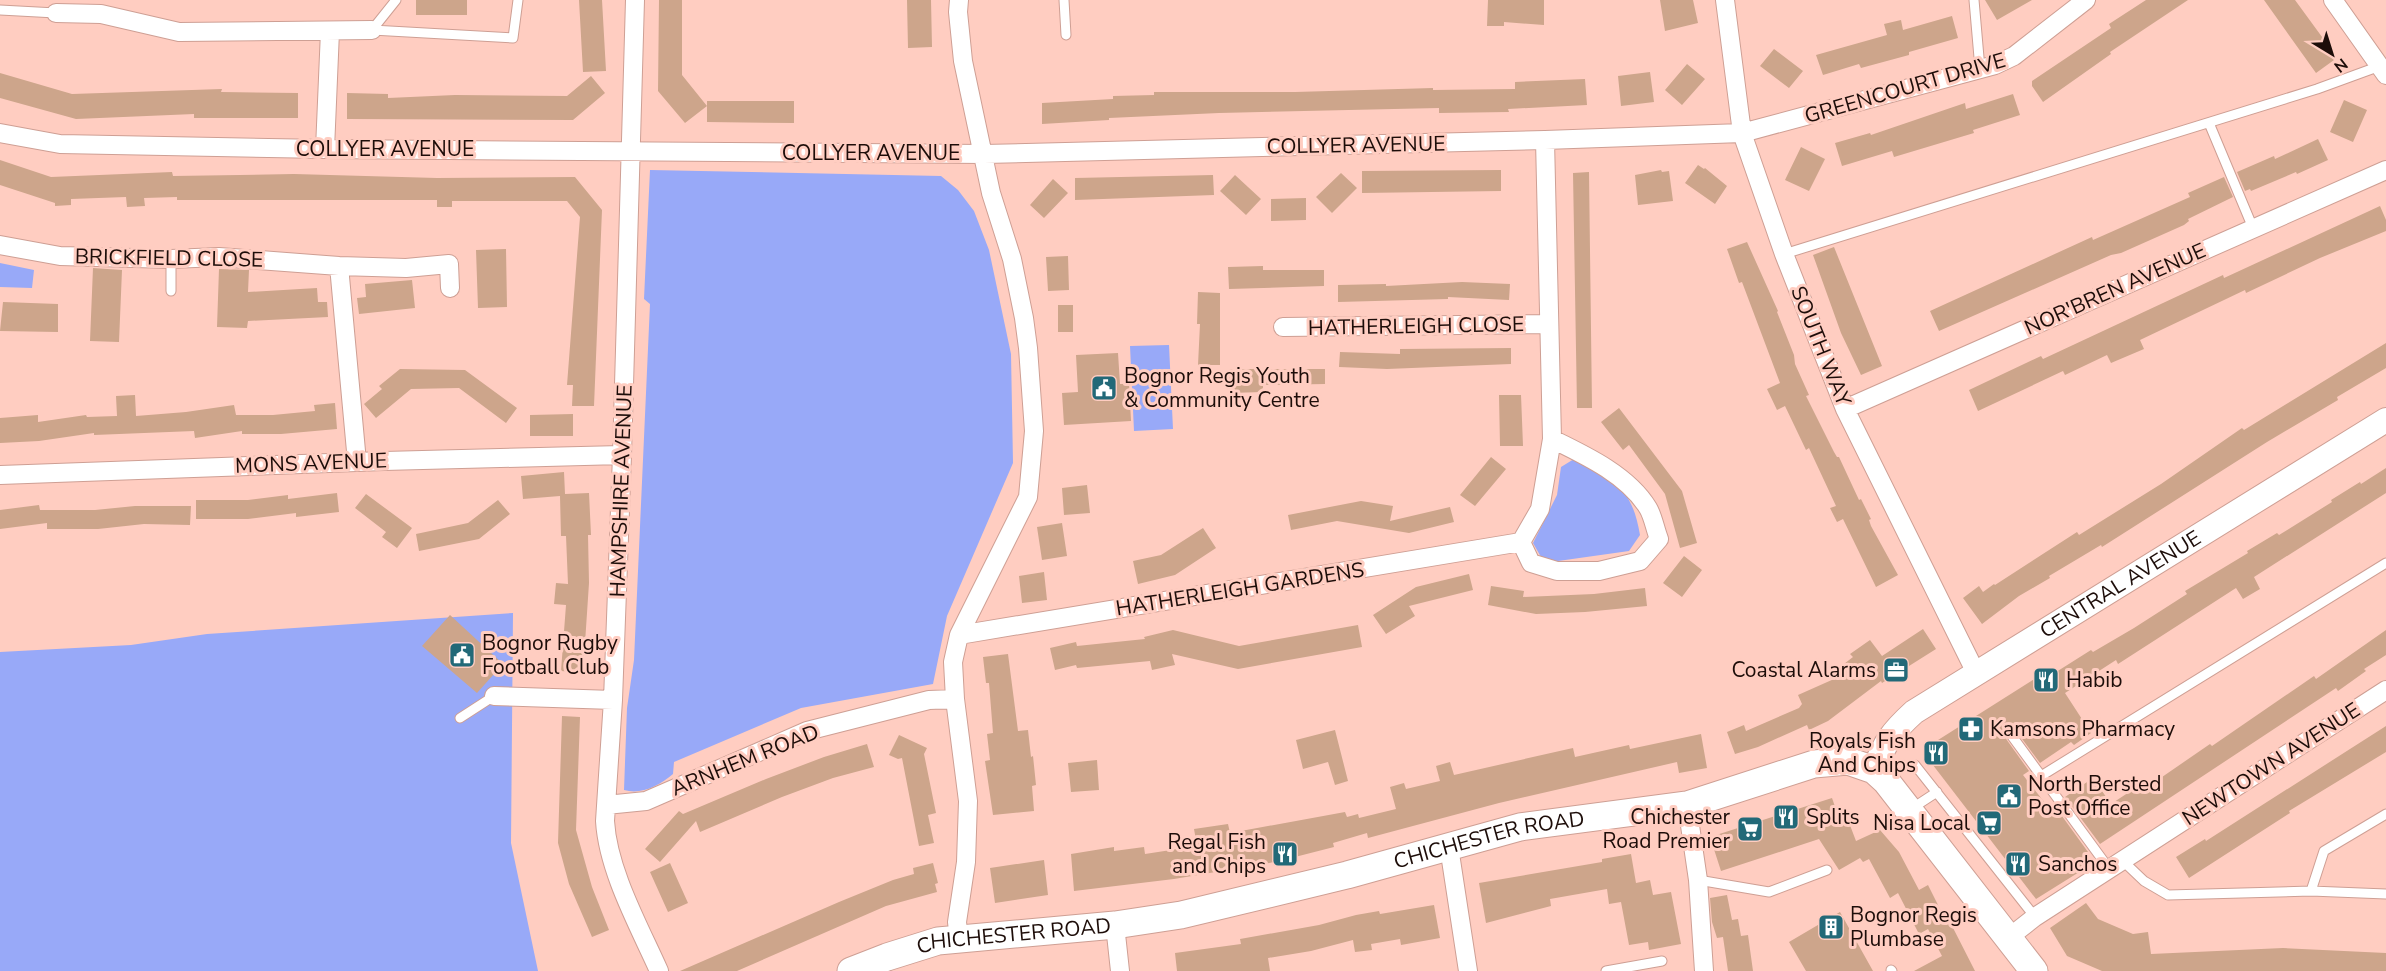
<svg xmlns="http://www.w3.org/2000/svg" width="2386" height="971" font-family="'Nunito Sans',sans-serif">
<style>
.green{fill:#98a9f8}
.building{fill:#cda58b}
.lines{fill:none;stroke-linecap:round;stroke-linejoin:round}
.service-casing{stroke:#ce9f94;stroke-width:11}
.minor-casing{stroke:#ce9f94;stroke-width:20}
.tertiary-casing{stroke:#ce9f94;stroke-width:26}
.secondary-casing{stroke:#ce9f94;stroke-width:29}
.service{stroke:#fff;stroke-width:9}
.minor{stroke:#fff;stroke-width:18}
.tertiary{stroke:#fff;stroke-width:24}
.secondary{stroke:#fff;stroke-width:27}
.labels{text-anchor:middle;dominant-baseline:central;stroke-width:6;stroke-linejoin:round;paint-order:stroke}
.street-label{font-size:21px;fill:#1d0d09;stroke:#ffcdc1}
.poi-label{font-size:21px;fill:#1d0d09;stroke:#ffcdc1;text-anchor:start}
</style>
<rect width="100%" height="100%" fill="#ffcdc1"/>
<path class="green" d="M 650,170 L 941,176 L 958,190 L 974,211 L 989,250 L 1011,354 L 1013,463 L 947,616 L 933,684 L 801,708 L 674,762 L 673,774 C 659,786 641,795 624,790 L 627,708 L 634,660 L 650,304 L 644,299 Z
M 0,263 L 34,270 L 32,288 L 0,287 Z
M 1169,345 L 1173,429 L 1134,431 L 1130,346 Z
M 1574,459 C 1614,480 1632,487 1640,535 L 1629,551 L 1551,562 L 1541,557 L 1533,543 L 1557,495 L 1561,467 Z
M 513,613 L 511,843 L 538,971 L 0,971 L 0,652 L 131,645 L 207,634 Z"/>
<path class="building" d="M 416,0 L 467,0 L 467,15 L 416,15 Z
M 579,0 L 602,0 L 606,71 L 583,72 Z
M 659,0 L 682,0 L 682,75 L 707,106 L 685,123 L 658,91 Z
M 907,0 L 931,0 L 932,47 L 908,48 Z
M 1488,0 L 1544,0 L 1544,25 L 1504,22 L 1504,26 L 1487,26 Z
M 1660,0 L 1693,0 L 1698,23 L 1665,31 Z
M 1985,0 L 2032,0 L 1997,20 Z
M 2146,0 L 2188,0 L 2110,52 L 2111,54 L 2043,102 L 2032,86 L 2032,81 L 2111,28 L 2109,24 Z
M 2264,0 L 2295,0 L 2333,52 L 2330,55 L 2334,60 L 2316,73 Z
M 1952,16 L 1958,38 L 1909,52 L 1909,55 L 1861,68 L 1859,64 L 1823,75 L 1816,55 L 1887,35 L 1884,24 L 1901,20 L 1903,30 Z
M 1774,49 L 1803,71 L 1789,88 L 1760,66 Z
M 1687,64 L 1705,79 L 1682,105 L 1665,90 Z
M 1650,72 L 1654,102 L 1621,106 L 1618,76 Z
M 0,73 L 72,94 L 222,89 L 221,92 L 298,93 L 298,118 L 194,118 L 194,114 L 76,119 L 0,98 Z
M 591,76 L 605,93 L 573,120 L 347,119 L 347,93 L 388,94 L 388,98 L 455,95 L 567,96 Z
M 1585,79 L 1587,105 L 1508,109 L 1509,112 L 1439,113 L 1439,108 L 1219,113 L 1109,118 L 1109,120 L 1042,124 L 1042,103 L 1113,99 L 1113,96 L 1154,95 L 1154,92 L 1295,92 L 1433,88 L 1433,90 L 1515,89 L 1515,82 Z
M 2013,94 L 2020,115 L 1973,130 L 1974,133 L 1894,157 L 1892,151 L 1842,166 L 1835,143 L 1870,133 L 1871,135 L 1965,103 L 1966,109 Z
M 2344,100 L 2367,110 L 2353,142 L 2330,132 Z
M 707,101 L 794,101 L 794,123 L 707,122 Z
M 2318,139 L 2328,160 L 2297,174 L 2296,172 L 2251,191 L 2250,189 L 2245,191 L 2237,172 L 2274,156 L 2275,159 Z
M 1801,147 L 1825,159 L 1809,191 L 1785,180 Z
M 0,160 L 51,177 L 172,172 L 173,176 L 294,174 L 437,178 L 575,177 L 602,210 L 594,406 L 572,406 L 573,385 L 567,385 L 580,217 L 567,201 L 452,201 L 452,207 L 437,207 L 437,200 L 177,200 L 177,197 L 144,198 L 145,206 L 127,207 L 126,197 L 71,199 L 71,205 L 55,206 L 55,203 L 0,185 Z
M 1698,165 L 1704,169 L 1705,168 L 1727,186 L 1715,204 L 1685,183 Z
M 1501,170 L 1501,191 L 1362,193 L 1362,171 Z
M 1661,170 L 1662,172 L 1669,171 L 1673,201 L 1638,205 L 1635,175 Z
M 1589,172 L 1592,408 L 1577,408 L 1573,173 Z
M 1341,173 L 1357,188 L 1332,213 L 1316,197 Z
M 1213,175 L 1214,195 L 1075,200 L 1075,178 Z
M 1235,175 L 1261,199 L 1246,215 L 1220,191 Z
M 2224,177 L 2233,197 L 2188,219 L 2189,221 L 2184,225 L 2121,253 L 2111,255 L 1939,331 L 1930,311 L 2092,237 L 2093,240 L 2190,197 L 2188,193 Z
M 1053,179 L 1068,193 L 1044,218 L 1030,205 Z
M 1306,198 L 1306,220 L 1271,221 L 1271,199 Z
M 2380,206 L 2386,220 L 2386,231 L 2320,258 L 2246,293 L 2245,290 L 2140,340 L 2144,349 L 2111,363 L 2107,355 L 2065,375 L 2063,371 L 1978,411 L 1969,390 L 2041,356 L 2043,359 L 2223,275 L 2224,278 Z
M 1747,242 L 1778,311 L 1777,312 L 1794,355 L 1795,364 L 1809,395 L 1806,396 L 1834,452 L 1837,457 L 1839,457 L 1859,500 L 1861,499 L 1871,519 L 1869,520 L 1871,526 L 1898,575 L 1876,587 L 1843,519 L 1837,522 L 1830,508 L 1836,506 L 1809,448 L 1806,450 L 1785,406 L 1777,410 L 1767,389 L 1780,383 L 1742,282 L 1739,283 L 1727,249 Z
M 1834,247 L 1882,366 L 1861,375 L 1841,333 L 1813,255 Z
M 506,249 L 507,307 L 478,308 L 476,250 Z
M 1068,256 L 1069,290 L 1048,291 L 1046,257 Z
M 1263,266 L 1263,270 L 1324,270 L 1324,286 L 1229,289 L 1228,267 Z
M 93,268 L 122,270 L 119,342 L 90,341 Z
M 219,269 L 249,270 L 248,292 L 317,288 L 318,302 L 327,302 L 328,317 L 248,321 L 247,328 L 217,327 Z
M 412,280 L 415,308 L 359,314 L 357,298 L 366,297 L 365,284 Z
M 1462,282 L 1510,284 L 1509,300 L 1448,297 L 1448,299 L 1338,302 L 1338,285 L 1386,284 L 1386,286 Z
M 1198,292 L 1220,293 L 1220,365 L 1198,365 L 1200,324 L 1197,324 Z
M 3,302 L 58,304 L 58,332 L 0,331 Z
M 1058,305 L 1073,305 L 1073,332 L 1058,332 Z
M 2386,343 L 2386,368 L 2337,397 L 2338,400 L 2267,442 L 2102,547 L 2101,545 L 2049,576 L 2050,578 L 2019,596 L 1982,624 L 1963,598 L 1979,586 L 1983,592 L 1994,584 L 1995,585 L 2077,532 L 2079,535 L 2161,484 L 2242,428 L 2244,430 Z
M 1511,348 L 1511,364 L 1387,369 L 1339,367 L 1340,352 L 1400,354 L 1400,349 Z
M 1118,353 L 1120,384 L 1129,384 L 1131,421 L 1064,425 L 1062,393 L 1078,392 L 1076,355 Z
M 400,369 L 465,370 L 517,408 L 506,423 L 459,388 L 411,389 L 376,418 L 364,404 L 382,389 L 379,386 Z
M 1229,369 L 1325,369 L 1325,384 L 1263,385 L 1263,392 L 1229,393 Z
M 135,395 L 136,416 L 186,412 L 234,405 L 236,415 L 273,415 L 315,411 L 314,405 L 335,403 L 337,429 L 281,434 L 242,434 L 242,431 L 195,438 L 194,431 L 94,435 L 94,433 L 39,441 L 0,443 L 0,418 L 38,415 L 38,422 L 86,415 L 87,417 L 117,416 L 116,396 Z
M 1499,395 L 1521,395 L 1523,446 L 1500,446 Z
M 1619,408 L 1682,491 L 1697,543 L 1680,548 L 1665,494 L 1629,445 L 1623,450 L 1601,422 Z
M 573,414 L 573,436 L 530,436 L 530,415 Z
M 1491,457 L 1506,469 L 1475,506 L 1460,495 Z
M 2386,468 L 2386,493 L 2254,577 L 2260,589 L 2243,599 L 2236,588 L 2118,664 L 2116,660 L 2065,693 L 2091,733 L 2074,745 L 2071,742 L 2040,763 L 2014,728 L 2009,725 L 2005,727 L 2002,732 L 2004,736 L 2029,771 L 2023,775 L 2049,808 L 2054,805 L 2088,852 L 2084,855 L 2092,864 L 2036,899 L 1926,756 L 1927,747 L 2050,669 L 2053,674 L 2091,650 L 2093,652 L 2134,628 L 2187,594 L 2185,591 L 2248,553 L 2247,551 L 2277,533 L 2279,535 L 2332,502 L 2331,500 L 2360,482 L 2361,484 Z
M 564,472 L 565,494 L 589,493 L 591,535 L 588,535 L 589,583 L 583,673 L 561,671 L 566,605 L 554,604 L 556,583 L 568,584 L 566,536 L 561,536 L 560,496 L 523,499 L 521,476 Z
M 1087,485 L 1090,513 L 1064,515 L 1062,488 Z
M 337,493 L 339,512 L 296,517 L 296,513 L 248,519 L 196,519 L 196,500 L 248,500 L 288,495 L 288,499 Z
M 366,494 L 412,528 L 397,548 L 382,537 L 386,532 L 355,508 Z
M 498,500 L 510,514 L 479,539 L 419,551 L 416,534 L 468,523 Z
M 1361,501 L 1393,506 L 1390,521 L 1450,507 L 1454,522 L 1409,533 L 1337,521 L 1291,530 L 1288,515 Z
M 39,505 L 40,510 L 95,510 L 135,506 L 191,506 L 190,525 L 144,524 L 98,529 L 47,529 L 47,523 L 0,529 L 0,510 Z
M 1062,523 L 1067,556 L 1042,560 L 1037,527 Z
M 1203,528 L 1216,548 L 1175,575 L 1138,584 L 1133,561 L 1161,555 Z
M 1684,556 L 1702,570 L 1682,597 L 1663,583 Z
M 1044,572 L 1047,600 L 1022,603 L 1019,576 Z
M 1469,574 L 1473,590 L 1409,606 L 1415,616 L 1386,634 L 1373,615 L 1416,587 Z
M 1491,586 L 1524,591 L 1523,597 L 1594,594 L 1645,588 L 1647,606 L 1585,612 L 1536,614 L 1488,605 Z
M 450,615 L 503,664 L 477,693 L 422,646 Z
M 1358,625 L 1362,647 L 1238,669 L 1172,654 L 1175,665 L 1152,670 L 1150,661 L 1077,668 L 1076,665 L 1055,670 L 1050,648 L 1076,642 L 1077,646 L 1145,639 L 1144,637 L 1173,630 L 1239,646 Z
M 1923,629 L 1936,649 L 1882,683 L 1881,681 L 1828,721 L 1809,730 L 1807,725 L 1758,747 L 1735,754 L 1727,732 L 1744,725 L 1746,731 L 1799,708 L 1802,704 L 1798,695 L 1834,679 L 1831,674 L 1853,657 L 1850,654 L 1870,640 L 1882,656 Z
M 2386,630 L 2386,655 L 2364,669 L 2366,671 L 2338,691 L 2336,688 L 2100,844 L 2065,797 L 2093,778 L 2111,804 L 2146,781 L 2149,786 L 2210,744 L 2212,746 L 2314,676 L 2316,679 Z
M 1008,654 L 1018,731 L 1028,730 L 1031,757 L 1033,756 L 1036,785 L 1032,786 L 1034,811 L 993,815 L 985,761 L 990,760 L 987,734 L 993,733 L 989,683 L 986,683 L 983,657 Z
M 562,716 L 580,717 L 576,830 L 592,887 L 609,930 L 592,937 L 569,884 L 558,843 Z
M 2386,726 L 2386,752 L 2289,811 L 2290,813 L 2189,878 L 2176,857 L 2205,839 L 2206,841 Z
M 1335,730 L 1348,781 L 1335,785 L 1328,762 L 1303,769 L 1296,740 Z
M 1701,734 L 1707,768 L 1679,773 L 1677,762 L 1499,803 L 1368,838 L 1367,833 L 1333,843 L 1334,847 L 1291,858 L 1292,859 L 1174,879 L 1074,891 L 1071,854 L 1114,847 L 1114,851 L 1144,847 L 1145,854 L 1197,846 L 1194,829 L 1228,824 L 1230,833 L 1345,812 L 1347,817 L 1358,814 L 1359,818 L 1396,809 L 1390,787 L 1404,783 L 1406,789 L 1440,781 L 1436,766 L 1450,762 L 1454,775 L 1573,748 L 1575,757 L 1629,745 L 1630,749 Z
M 899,735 L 927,748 L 924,754 L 936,813 L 928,815 L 934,843 L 919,846 L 902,758 L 898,759 L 889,755 Z
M 867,744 L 874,767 L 833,778 L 782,797 L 700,832 L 696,821 L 660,862 L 645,849 L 679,811 L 683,814 L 766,779 L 824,757 Z
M 1097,760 L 1099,790 L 1071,792 L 1068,763 Z
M 1832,798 L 1840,821 L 1848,820 L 1856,841 L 1880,830 L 1899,852 L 1919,890 L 1928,885 L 1947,923 L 1950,922 L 1975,971 L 1914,971 L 1942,956 L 1928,929 L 1919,934 L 1898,893 L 1890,898 L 1869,859 L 1863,862 L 1860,858 L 1839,870 L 1819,839 L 1721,871 L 1710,837 Z
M 1631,854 L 1636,883 L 1650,880 L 1653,895 L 1671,892 L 1681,944 L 1649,950 L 1648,942 L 1629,945 L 1621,902 L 1609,904 L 1607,889 L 1550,899 L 1551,906 L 1486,923 L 1479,883 L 1602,862 L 1602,859 Z
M 1044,860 L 1048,895 L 995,903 L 990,868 Z
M 670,863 L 688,903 L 668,912 L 650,872 Z
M 933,863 L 938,883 L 935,884 L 937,892 L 886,906 L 737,971 L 680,971 L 839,902 L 893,880 L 914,874 L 913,868 Z
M 1727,895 L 1732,920 L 1738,919 L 1741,936 L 1748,935 L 1753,971 L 1728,971 L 1723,937 L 1717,938 L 1712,922 L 1710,898 Z
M 2086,903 L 2098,919 L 2133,934 L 2148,932 L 2151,954 L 2283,948 L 2386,953 L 2386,971 L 2102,971 L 2067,956 L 2050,928 Z
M 1434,905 L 1440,938 L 1401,945 L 1400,939 L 1371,944 L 1372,950 L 1355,952 L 1353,940 L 1311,951 L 1268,958 L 1270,971 L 1177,971 L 1175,953 L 1241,944 L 1240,939 L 1319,925 L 1356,915 L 1379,911 L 1380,914 Z
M 1840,912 L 1873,971 L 1806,971 L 1789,942 Z"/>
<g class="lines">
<defs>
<path id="service" d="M 1064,0 L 1066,35
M 1974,0 L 1980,69
M 0,10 L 56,13
M 372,30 L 513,38 L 518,0
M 372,30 L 396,0
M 2209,123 L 2253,228
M 1784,254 L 2317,89 L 2380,66
M 171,259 L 171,291
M 460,718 L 494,696
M 2009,732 L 2110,870
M 1915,765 L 2035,917
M 2041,776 L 2386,563
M 1911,809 L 1937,792
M 2123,861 L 2144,881 L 2168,895 L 2311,891 L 2386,894
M 1698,880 L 1769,892 L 1827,870
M 2311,891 L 2324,851 L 2386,814
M 1891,970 L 1892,971
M 1606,971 L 1662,961"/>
<path id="minor" d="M 635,0 L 622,455 L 613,700 L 605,821 C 608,871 639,926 659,971
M 1725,0 L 1742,133 L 1784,254 L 1845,409 L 1976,673
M 2333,0 L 2386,75
M 56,13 L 101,14 L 179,32 L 372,30
M 0,133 L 60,144 L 325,149 L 984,154 L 1545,140 L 1742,133 L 1995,65 L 2014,56 L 2086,0
M 325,149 L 330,31
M 0,245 L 60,256 L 171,259 L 219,257 L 339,266 L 406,268 L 449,264 L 450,288
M 339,266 L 357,462
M 1283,327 L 1548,324
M 1845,409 L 2386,170
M 0,475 L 384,461 L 622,455
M 1521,542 L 1531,563 L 1557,571 L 1599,571 L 1640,561 L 1659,539 C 1655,529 1653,516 1648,508 C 1628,475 1585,455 1552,439
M 959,635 L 1521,542 L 1540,509 L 1552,439 L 1545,140
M 494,696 L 613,700
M 606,805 L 646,801 L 807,731 L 929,700 L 955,699
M 1687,805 L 1698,880 L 1704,971
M 1449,847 L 1468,971
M 1115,925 L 1120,971
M 959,939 L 957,922 L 966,862 L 968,801 L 955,699 L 953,662 L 959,635 L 1028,497 L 1034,431 L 1028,348 L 1024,318 L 1012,259 L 991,193 L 963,61 L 958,12 L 959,0
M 2007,939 L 2035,917 L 2386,690"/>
<g id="tertiary">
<path id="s1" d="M 1874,770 C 1885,742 1892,732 1914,712 L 2386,420"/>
</g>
<g id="secondary">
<path id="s2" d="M 851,971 L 887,957 L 938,941 L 1115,925 L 1181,915 L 1347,875 L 1520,827 L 1687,805 L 1814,764 L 1848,761 L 1874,770 L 1886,781 L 2034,971"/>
</g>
</defs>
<use href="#service" class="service-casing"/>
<use href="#minor" class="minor-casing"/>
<use href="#tertiary" class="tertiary-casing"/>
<use href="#secondary" class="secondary-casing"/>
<use href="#service" class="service"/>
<use href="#minor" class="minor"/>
<use href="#tertiary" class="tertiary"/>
<use href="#secondary" class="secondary"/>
</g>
<defs>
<symbol id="civic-square" viewBox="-11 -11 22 22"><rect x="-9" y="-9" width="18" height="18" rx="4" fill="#226978" stroke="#ffcdc1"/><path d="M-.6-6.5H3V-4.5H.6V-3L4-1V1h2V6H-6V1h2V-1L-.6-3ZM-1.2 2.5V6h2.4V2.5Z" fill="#fff"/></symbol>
<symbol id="office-square" viewBox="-11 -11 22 22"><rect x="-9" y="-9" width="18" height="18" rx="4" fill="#226978" stroke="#ffcdc1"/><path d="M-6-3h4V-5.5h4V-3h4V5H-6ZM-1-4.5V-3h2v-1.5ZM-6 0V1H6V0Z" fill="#fff"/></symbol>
<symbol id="restaurant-square" viewBox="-11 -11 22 22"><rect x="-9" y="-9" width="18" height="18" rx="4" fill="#226978" stroke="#ffcdc1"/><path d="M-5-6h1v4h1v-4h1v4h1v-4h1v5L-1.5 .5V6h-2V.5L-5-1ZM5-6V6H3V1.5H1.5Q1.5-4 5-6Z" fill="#fff"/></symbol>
<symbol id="pharmacy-square" viewBox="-11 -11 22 22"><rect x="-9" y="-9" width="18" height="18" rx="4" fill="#226978" stroke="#ffcdc1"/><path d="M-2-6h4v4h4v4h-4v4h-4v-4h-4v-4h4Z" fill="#fff"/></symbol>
<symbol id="supermarket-square" viewBox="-11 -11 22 22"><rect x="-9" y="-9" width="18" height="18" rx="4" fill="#226978" stroke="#ffcdc1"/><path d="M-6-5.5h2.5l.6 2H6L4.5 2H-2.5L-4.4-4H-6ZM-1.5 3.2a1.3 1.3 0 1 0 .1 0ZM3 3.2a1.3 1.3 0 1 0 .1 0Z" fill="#fff"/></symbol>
<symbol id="building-square" viewBox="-11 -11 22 22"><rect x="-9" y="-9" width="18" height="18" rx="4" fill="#226978" stroke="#ffcdc1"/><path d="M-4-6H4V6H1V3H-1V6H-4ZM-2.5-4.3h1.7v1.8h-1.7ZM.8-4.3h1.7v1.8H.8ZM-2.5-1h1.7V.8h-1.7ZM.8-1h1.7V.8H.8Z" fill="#fff"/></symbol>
</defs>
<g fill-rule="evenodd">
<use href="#civic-square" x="1089" y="373" width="30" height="30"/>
<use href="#civic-square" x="447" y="640" width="30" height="30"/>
<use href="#office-square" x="1881" y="655" width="30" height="30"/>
<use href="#restaurant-square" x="2031" y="665" width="30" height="30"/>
<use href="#pharmacy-square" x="1956" y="714" width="30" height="30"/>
<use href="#restaurant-square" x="1921" y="738" width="30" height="30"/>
<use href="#civic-square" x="1994" y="781" width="30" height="30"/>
<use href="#restaurant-square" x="1771" y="802" width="30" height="30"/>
<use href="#supermarket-square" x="1974" y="808" width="30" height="30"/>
<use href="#supermarket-square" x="1735" y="814" width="30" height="30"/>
<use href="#restaurant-square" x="1270" y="839" width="30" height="30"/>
<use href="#restaurant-square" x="2003" y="849" width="30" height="30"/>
<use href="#building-square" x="1816" y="912" width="30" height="30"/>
</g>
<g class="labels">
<g class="street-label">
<text transform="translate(1905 88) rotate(-16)">GREENCOURT DRIVE</text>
<text transform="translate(1356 145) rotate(-1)">COLLYER AVENUE</text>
<text x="385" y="149">COLLYER AVENUE</text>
<text x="871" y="153">COLLYER AVENUE</text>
<text transform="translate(169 258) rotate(1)">BRICKFIELD CLOSE</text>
<text transform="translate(2115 289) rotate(-24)">NOR'BREN AVENUE</text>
<text transform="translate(1416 326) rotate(-1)">HATHERLEIGH CLOSE</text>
<text transform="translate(1821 346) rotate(68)">SOUTH WAY</text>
<text transform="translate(311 463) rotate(-2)">MONS AVENUE</text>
<text transform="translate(621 491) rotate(-88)">HAMPSHIRE AVENUE</text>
<text stroke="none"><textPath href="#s1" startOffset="314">CENTRAL AVENUE</textPath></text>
<text transform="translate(1240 589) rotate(-9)">HATHERLEIGH GARDENS</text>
<text transform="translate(745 760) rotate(-22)">ARNHEM ROAD</text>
<text transform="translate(2271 764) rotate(-33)">NEWTOWN AVENUE</text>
<text stroke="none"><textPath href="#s2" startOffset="654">CHICHESTER ROAD</textPath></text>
<text stroke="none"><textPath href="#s2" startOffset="168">CHICHESTER ROAD</textPath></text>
</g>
<g class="poi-label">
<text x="1124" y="376">Bognor Regis Youth<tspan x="1124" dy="24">&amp; Community Centre</tspan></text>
<text x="482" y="643">Bognor Rugby<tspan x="482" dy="24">Football Club</tspan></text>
<text x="1876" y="670" text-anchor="end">Coastal Alarms</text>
<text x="2066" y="680">Habib</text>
<text x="1990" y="729">Kamsons Pharmacy</text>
<text x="1916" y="741" text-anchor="end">Royals Fish<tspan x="1916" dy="24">And Chips</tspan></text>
<text x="2028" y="784">North Bersted<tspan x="2028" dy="24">Post Office</tspan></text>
<text x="1730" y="817" text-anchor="end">Chichester<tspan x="1730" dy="24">Road Premier</tspan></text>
<text x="1806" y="817">Splits</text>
<text x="1970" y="823" text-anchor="end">Nisa Local</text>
<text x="1266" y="842" text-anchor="end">Regal Fish<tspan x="1266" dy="24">and Chips</tspan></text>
<text x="2038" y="864">Sanchos</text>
<text x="1850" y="915">Bognor Regis<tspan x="1850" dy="24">Plumbase</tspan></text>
</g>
</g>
<g transform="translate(2332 54) rotate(142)" stroke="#ffcdc1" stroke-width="4.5" paint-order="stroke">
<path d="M0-4.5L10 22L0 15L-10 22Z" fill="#1d0d09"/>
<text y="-9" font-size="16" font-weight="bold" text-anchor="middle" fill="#1d0d09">N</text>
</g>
</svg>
